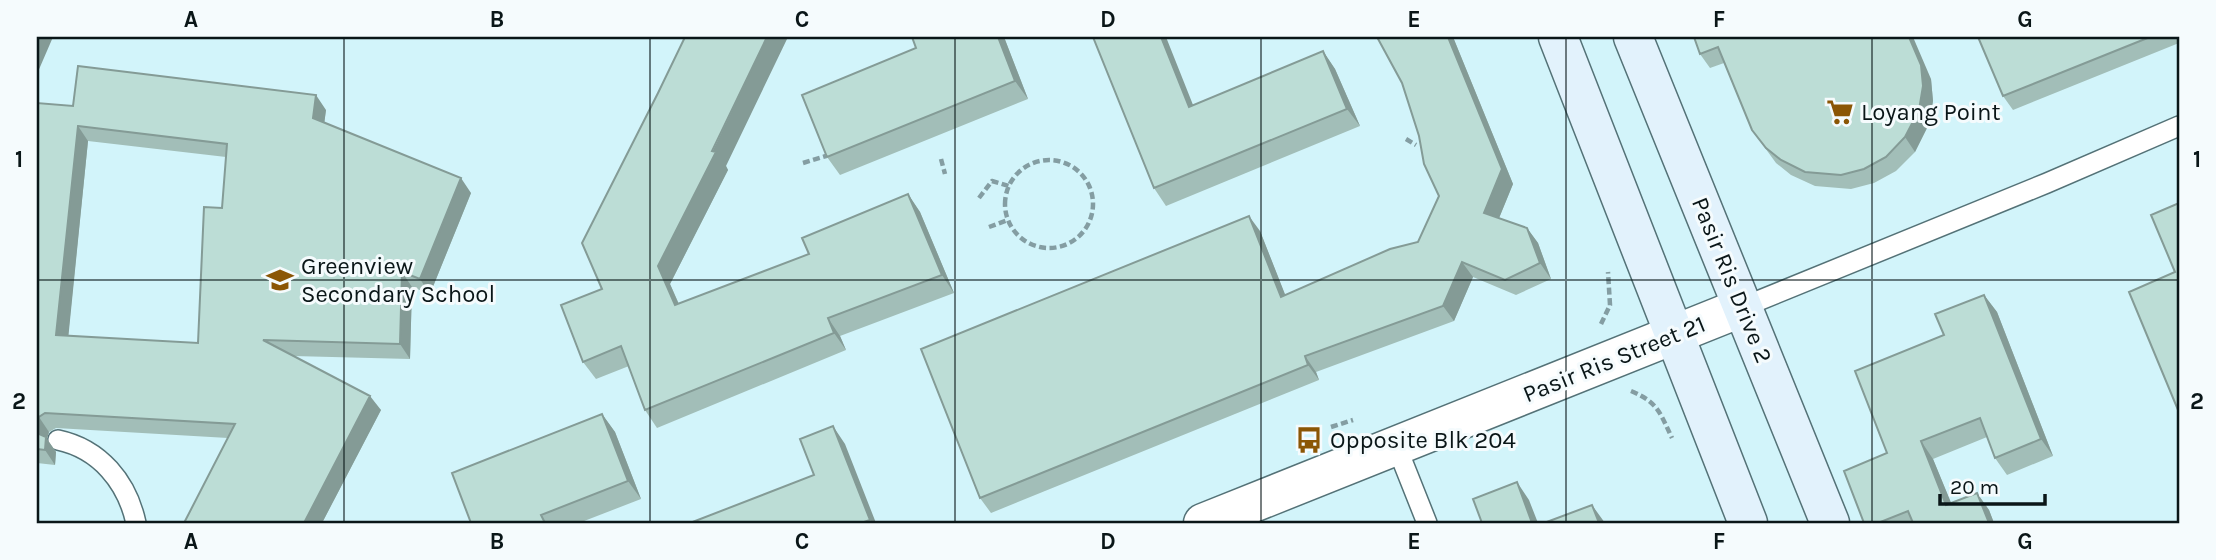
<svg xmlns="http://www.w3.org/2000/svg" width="2216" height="560" font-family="Karla,sans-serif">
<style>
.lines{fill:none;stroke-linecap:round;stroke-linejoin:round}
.lane-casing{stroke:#547277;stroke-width:22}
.street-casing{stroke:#547277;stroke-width:41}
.secondary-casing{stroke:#547277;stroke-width:41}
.path{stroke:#849da2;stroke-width:4.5;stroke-dasharray:7 3.5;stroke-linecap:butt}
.lane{stroke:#fff;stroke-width:19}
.street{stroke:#fff;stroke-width:38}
.secondary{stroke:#e2f2fc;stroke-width:38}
.wall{fill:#a2beb8;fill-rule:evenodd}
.shaded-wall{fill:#849b96}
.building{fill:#bcddd6;stroke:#849b96;stroke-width:2;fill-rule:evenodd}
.grid{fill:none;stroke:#0a1618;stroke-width:2;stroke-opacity:0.55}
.labels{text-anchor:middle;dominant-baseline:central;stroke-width:6;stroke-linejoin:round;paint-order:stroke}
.poi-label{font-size:24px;fill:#0a1618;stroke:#f5fbfd;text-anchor:start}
.street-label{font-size:24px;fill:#0a1618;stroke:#f5fbfd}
.neatline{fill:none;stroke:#0a1618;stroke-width:2.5}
.grid-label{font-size:23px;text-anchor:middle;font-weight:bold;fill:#0a1618}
</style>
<rect width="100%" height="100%" fill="#d2f4fa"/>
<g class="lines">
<defs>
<path id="lane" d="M 1743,307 L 2047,183 L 2179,126
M 58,440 C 100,449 127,482 136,523
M 1396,445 L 1427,523"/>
<path id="street" d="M 1203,523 L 1743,307"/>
<path id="secondary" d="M 1558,37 L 1748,523
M 1633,37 L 1830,523"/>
</defs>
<use href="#lane" class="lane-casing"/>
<use href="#street" class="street-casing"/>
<use href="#secondary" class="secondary-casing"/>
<path class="path" d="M 1406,139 L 1416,145
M 941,159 L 945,174
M1005 204a44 44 0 1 1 88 0a44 44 0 1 1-88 0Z
M 803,163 L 826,156
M 979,198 L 992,181 L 1009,186
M 989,227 L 1008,220
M 1601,324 L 1610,305 L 1608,272
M 1631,391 C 1658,402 1660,413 1672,438
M 1331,427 L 1353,420"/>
<use href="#lane" class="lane"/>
<use href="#street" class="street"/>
<use href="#secondary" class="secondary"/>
</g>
<path class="wall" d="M 1004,37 L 1028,99 L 840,175 L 827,157 L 916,48 Z
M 1377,37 L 1453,37 L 1513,184 L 1499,218 L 1527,228 L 1538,243 L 1551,279 L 1516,295 L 1473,277 L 1454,321 L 1316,372 L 1319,380 L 991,513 L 980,498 L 1260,231 L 1285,295 L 1418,242 L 1439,196 L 1402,83 Z
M 1694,37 L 1931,79 L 1933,101 L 1929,124 L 1915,152 L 1896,171 L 1874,183 L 1851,189 L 1815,186 L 1791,175 L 1776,163 L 1752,130 L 1724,63 L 1710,68 L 1700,54 Z
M 1978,37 L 2179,37 L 2179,43 L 2013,110 L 2003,96 Z
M 1323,51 L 1335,69 L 1360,126 L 1166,206 L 1154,188 L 1193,105 Z
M 37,103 L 73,106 L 326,110 L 324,123 L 471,193 L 430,294 L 412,287 L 410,359 L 293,356 L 381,410 L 322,523 L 184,523 L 228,438 L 56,428 L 49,432 L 47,439 L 56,452 L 55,465 L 37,463 ZM 88,141 L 226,157 L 222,208 L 198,343 L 68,336 Z
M 726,166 L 728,170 L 670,284 L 679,304 L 809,254 L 908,194 L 920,212 L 954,293 L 840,336 L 846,350 L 657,428 L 645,410 L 629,366 L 596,379 L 583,362 L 602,289 Z
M 1984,295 L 1997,312 L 2053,456 L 2007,475 L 1995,458 L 1987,437 L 1933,459 L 1951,503 L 1977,493 L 1989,510 L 1994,523 L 1864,523 L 1887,453 L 1944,335 Z
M 602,414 L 615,432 L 641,499 L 579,523 L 471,523 Z"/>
<path class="shaded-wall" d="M 37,37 L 53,37 L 37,74 Z
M 767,37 L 788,37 L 726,166 L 728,170 L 670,284 L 687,323 L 675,305 L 658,266 Z
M 998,37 L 1004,37 L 1028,99 L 1015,81 Z
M 1161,37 L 1166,37 L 1201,125 L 1189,107 Z
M 1448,37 L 1453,37 L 1513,184 L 1495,228 L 1484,213 Z
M 1909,37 L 1913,37 L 1931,79 L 1933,101 L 1929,124 L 1915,152 L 1905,137 Z
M 1323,51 L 1335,69 L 1360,126 L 1347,109 Z
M 316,95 L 326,110 L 323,133 L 313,118 Z
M 78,126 L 88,141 L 67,350 L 56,335 Z
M 461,178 L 471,193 L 430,294 L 420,279 Z
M 908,194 L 920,212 L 954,293 L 942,275 Z
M 1249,216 L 1260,231 L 1292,312 L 1281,297 Z
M 1527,228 L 1538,243 L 1551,279 L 1540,263 Z
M 1462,262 L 1473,277 L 1454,321 L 1443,306 Z
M 402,272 L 412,287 L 410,359 L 400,344 Z
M 1984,295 L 1997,312 L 2053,456 L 2041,439 Z
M 828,318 L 840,336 L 846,350 L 834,333 Z
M 1305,356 L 1316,372 L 1319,380 L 1308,365 Z
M 370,396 L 381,410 L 322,523 L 304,523 Z
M 602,414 L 615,432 L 641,499 L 628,481 Z
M 39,417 L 49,432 L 47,439 L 56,452 L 55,465 L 45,450 L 37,429 L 37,423 Z
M 833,426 L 845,444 L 876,523 L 872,523 L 870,520 Z
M 1921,441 L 1933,459 L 1959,522 L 1946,505 Z
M 1517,482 L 1529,500 L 1538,523 L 1532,523 Z
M 1977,493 L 1989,510 L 1994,523 L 1989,523 Z
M 1592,505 L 1605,523 L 1599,523 Z"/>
<path class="building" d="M 685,37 L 767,37 L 712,151 L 716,152 L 658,266 L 675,305 L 809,254 L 802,238 L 908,194 L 942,275 L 828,318 L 834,333 L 645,410 L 621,346 L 583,362 L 561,305 L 602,289 L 582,243 L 658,93 Z
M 912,37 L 998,37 L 1015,81 L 827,157 L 802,95 L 916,48 Z
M 1093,37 L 1161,37 L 1189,107 L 1323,51 L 1347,109 L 1154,188 Z
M 1377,37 L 1448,37 L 1502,169 L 1484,213 L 1527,228 L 1540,263 L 1505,280 L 1462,262 L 1443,306 L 1305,356 L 1308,365 L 980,498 L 921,349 L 1249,216 L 1281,297 L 1390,249 L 1418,242 L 1439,196 L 1424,164 L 1419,136 L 1402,83 Z
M 1694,37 L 1909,37 L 1921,65 L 1923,86 L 1919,110 L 1905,137 L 1886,157 L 1864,169 L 1841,175 L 1805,172 L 1781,160 L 1766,148 L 1752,130 L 1718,47 L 1700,54 Z
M 1978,37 L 2150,37 L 2003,96 Z
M 78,66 L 316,95 L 313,118 L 461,178 L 420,279 L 402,272 L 400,344 L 263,340 L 370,396 L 304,523 L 184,523 L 235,424 L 45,413 L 39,417 L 37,423 L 37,103 L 73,106 ZM 78,126 L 227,144 L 222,208 L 204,207 L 198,343 L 56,335 Z
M 2179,203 L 2179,409 L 2178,410 L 2129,292 L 2175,272 L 2151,215 Z
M 1984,295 L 2041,439 L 1995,458 L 1980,418 L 1921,441 L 1946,505 L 1977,493 L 1989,523 L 1913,523 L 1908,511 L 1878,523 L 1864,523 L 1844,471 L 1887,453 L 1855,371 L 1944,335 L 1935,314 Z
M 602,414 L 628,481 L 541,515 L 545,523 L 471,523 L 452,473 Z
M 833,426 L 870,520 L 861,523 L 690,523 L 814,475 L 800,439 Z
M 37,429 L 39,434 L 46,437 L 45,450 L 37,449 Z
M 1517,482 L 1532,523 L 1482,523 L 1473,499 Z
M 1592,505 L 1599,523 L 1544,523 Z"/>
<path class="grid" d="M 344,37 L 344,523M 650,37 L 650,523M 955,37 L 955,523M 1261,37 L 1261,523M 1566,37 L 1566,523M 1872,37 L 1872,523M 37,280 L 2179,280"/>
<defs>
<symbol id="supermarket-bare" viewBox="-9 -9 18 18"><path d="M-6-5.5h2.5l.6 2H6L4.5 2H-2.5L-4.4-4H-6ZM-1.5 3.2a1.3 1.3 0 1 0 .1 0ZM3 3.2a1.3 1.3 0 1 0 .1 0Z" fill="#8b5605" stroke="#f5fbfd" stroke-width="2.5" paint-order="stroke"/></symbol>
<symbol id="school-bare" viewBox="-9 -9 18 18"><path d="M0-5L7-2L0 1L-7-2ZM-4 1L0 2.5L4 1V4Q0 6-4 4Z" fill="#8b5605" stroke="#f5fbfd" stroke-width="2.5" paint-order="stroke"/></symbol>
<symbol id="bus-bare" viewBox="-9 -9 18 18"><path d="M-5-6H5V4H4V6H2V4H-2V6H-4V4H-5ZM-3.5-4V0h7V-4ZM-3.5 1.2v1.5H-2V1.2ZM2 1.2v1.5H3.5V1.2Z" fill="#8b5605" stroke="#f5fbfd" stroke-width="2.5" paint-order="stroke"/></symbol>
</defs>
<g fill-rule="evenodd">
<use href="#supermarket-bare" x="1821" y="93" width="38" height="38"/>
<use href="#school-bare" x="261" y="261" width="38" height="38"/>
<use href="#bus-bare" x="1290" y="421" width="38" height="38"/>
</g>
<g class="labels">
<g class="poi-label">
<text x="1861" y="112">Loyang Point</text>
<text x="301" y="266">Greenview<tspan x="301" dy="28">Secondary School</tspan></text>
<text x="1330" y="440">Opposite Blk 204</text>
</g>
<g class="street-label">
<text transform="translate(1732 280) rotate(68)">Pasir Ris Drive 2</text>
<text transform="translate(1614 359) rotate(-22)">Pasir Ris Street 21</text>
</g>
</g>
<rect width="2216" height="560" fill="none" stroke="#f5fbfd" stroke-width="77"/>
<path d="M1940 494v10h105v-10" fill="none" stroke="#0a1618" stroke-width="3.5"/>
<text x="1950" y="494" font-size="21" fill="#0a1618" stroke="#f5fbfd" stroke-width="5" paint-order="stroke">20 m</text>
<rect x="38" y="38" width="2140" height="484" class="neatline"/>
<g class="grid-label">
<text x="191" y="27">A</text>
<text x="497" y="27">B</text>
<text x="802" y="27">C</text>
<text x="1108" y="27">D</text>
<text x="1414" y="27">E</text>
<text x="1719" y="27">F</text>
<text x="2025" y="27">G</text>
<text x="19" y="167">1</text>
<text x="2197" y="167">1</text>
<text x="19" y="409">2</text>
<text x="2197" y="409">2</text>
<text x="191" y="549">A</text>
<text x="497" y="549">B</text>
<text x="802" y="549">C</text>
<text x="1108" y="549">D</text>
<text x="1414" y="549">E</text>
<text x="1719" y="549">F</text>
<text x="2025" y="549">G</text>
</g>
</svg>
